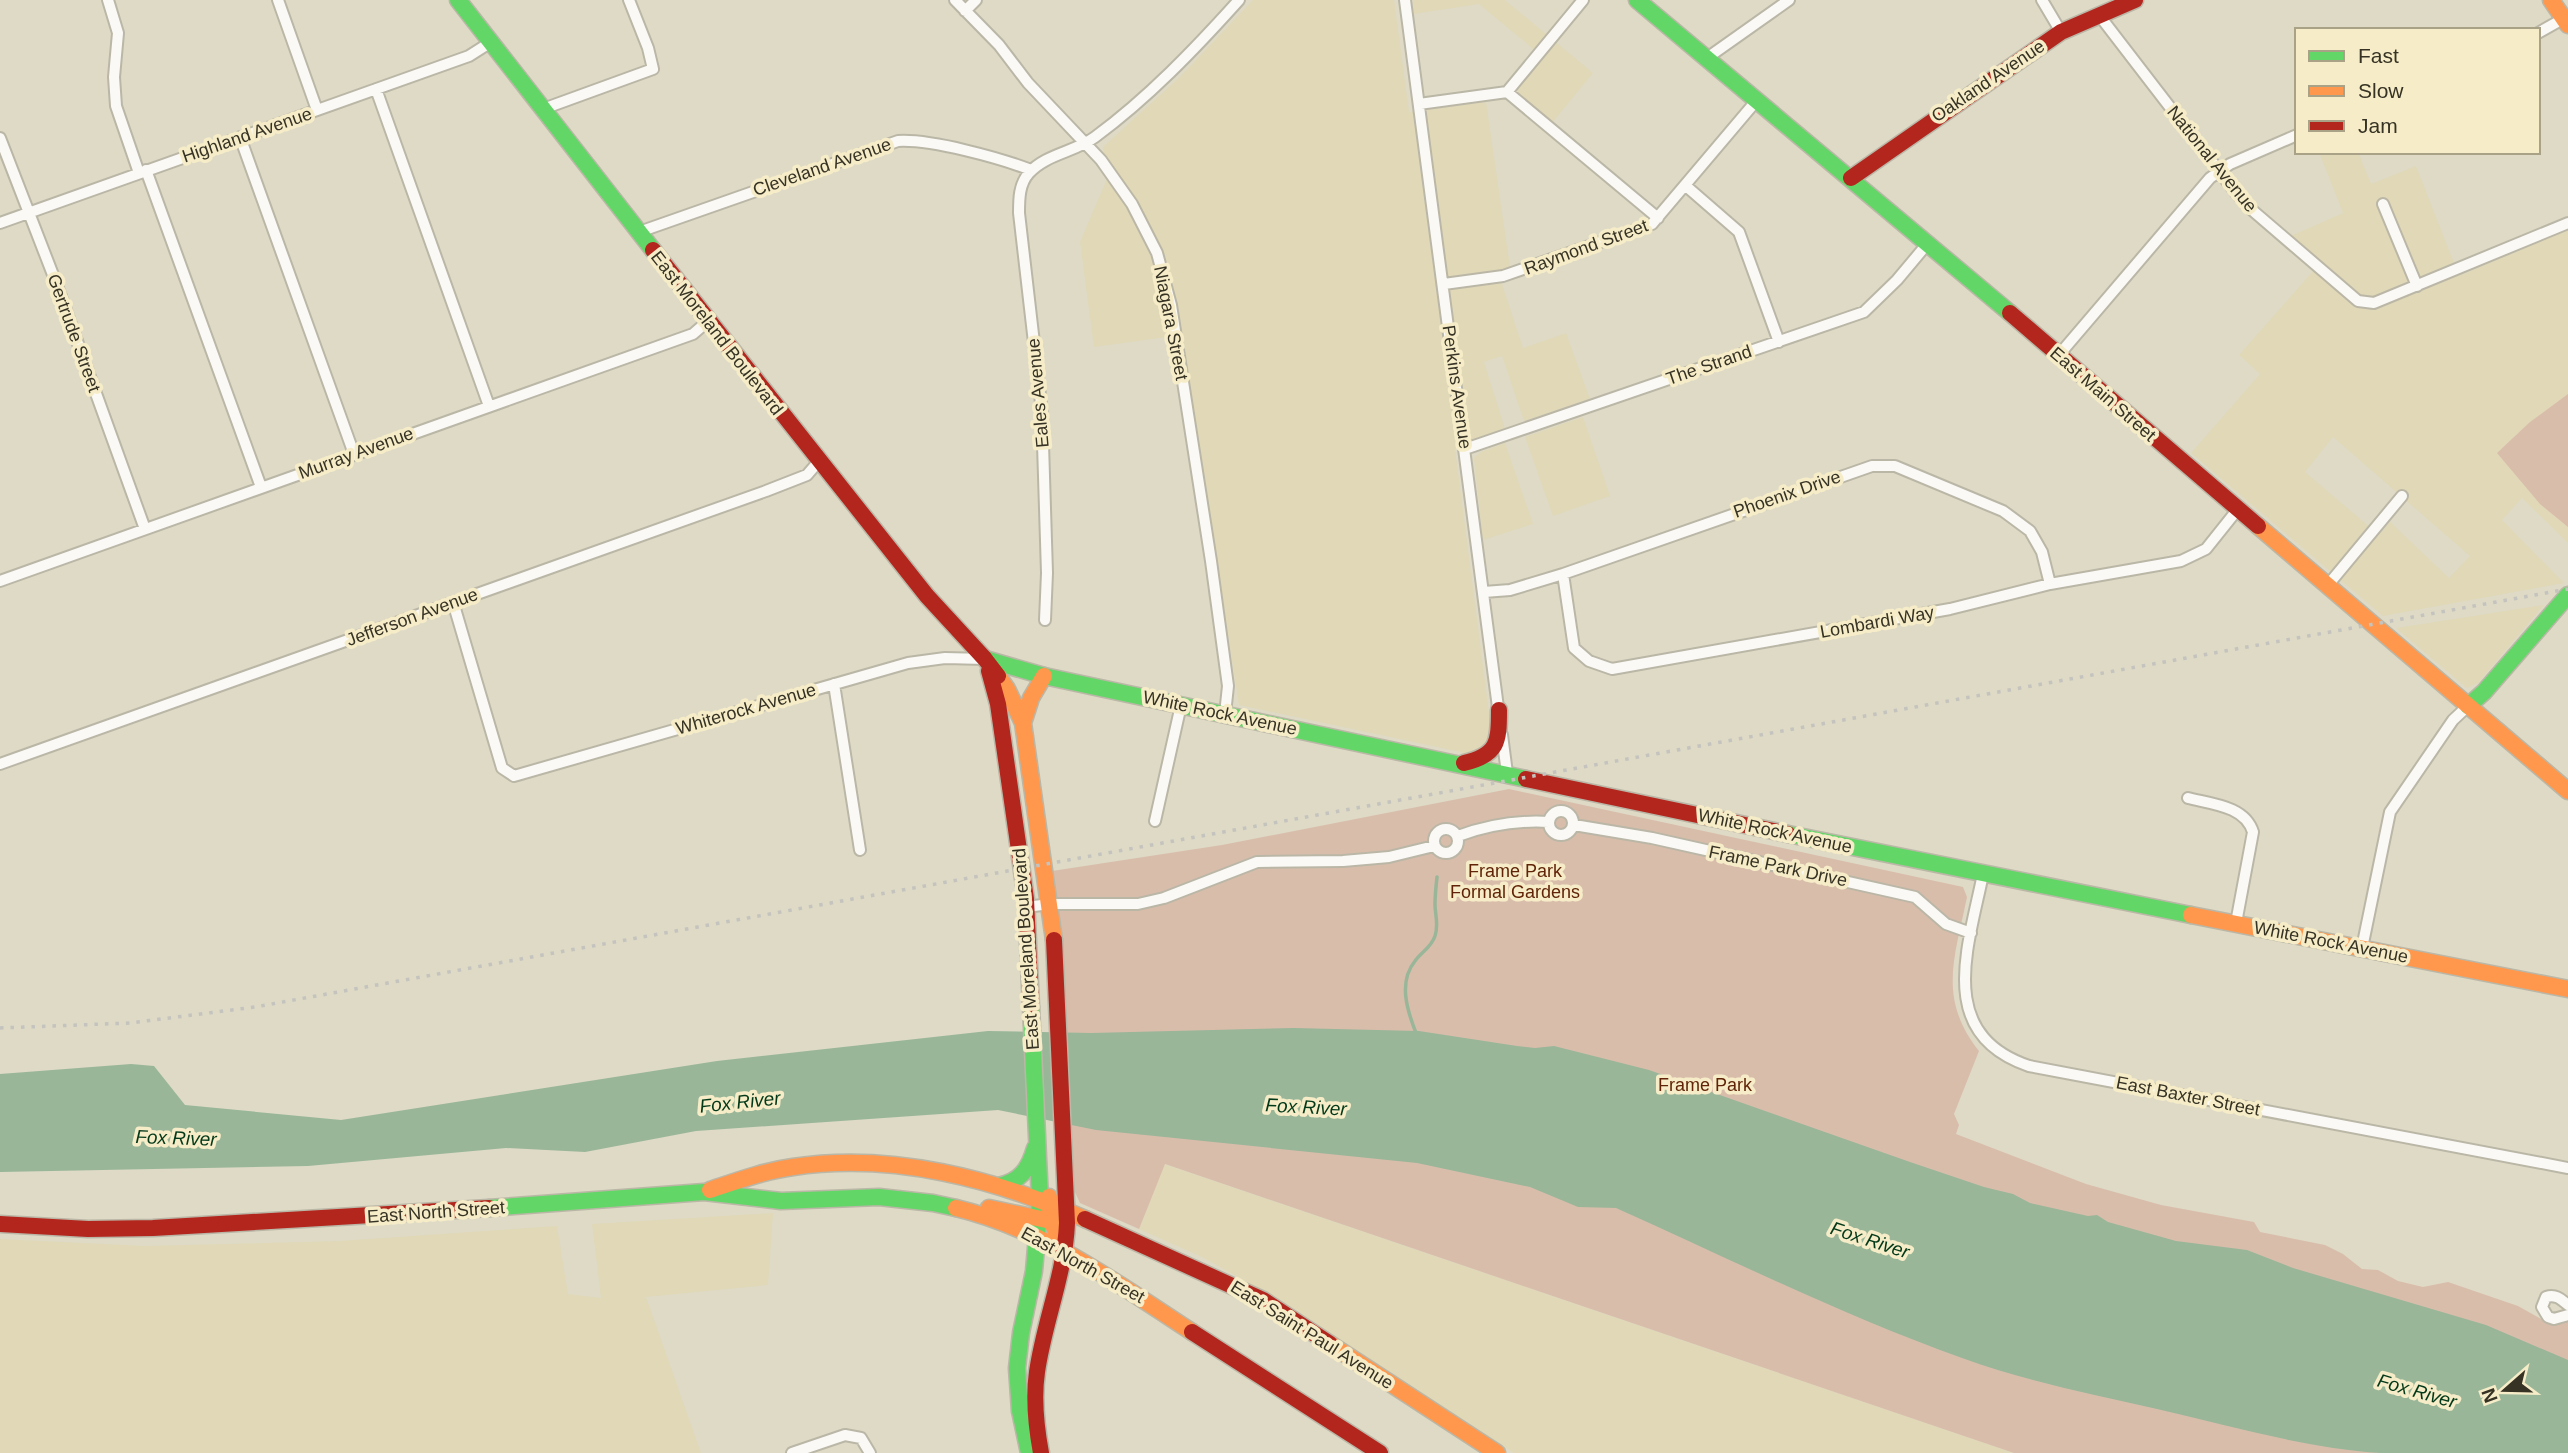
<svg xmlns="http://www.w3.org/2000/svg" width="2568" height="1453" font-family="Helvetica,sans-serif">
<style>
.built{fill:#e0d8b7;fill-rule:evenodd}
.green{fill:#d9bdab}
.water{fill:#99b699}
.lines{fill:none;stroke-linecap:round;stroke-linejoin:round}
.stream{stroke:#99b699;stroke-width:3.5}
.street-casing{stroke:#bbb7a7;stroke-width:14}
.fast-casing{stroke:#bbb7a7;stroke-width:19}
.slow-casing{stroke:#bbb7a7;stroke-width:19}
.jam-casing{stroke:#bbb7a7;stroke-width:19}
.street{stroke:#faf9f6;stroke-width:10}
.fast{stroke:#63d668;stroke-width:16}
.slow{stroke:#ff974d;stroke-width:16}
.jam{stroke:#b3261e;stroke-width:16}
.rail{stroke:#c4c3be;stroke-width:3.5;stroke-dasharray:3.5 7;stroke-linecap:butt}
.labels{text-anchor:middle;dominant-baseline:central;stroke-width:7;stroke-linejoin:round;paint-order:stroke}
.street-label{font-size:18px;fill:#363224;stroke:#f6edc8}
.park-label{font-size:18px;fill:#612408;stroke:#f6edc8}
.water-label{font-size:19px;font-style:italic;fill:#033919;stroke:#f6edc8}
</style>
<rect width="100%" height="100%" fill="#dedac6"/>
<path class="built" d="M 1253,0 L 1394,0 L 1409,112 L 1486,102 L 1510,267 L 1498,272 L 1523,348 L 1566,333 L 1590,399 L 1524,421 L 1502,356 L 1484,362 L 1505,429 L 1455,449 L 1492,737 L 1490,742 L 1481,750 L 1470,754 L 1239,705 L 1182,335 L 1094,347 L 1080,242 L 1113,165 L 1104,155 L 1103,147 L 1181,76 Z
M 1413,0 L 1505,0 L 1593,73 L 1552,123 L 1521,98 L 1518,92 L 1519,88 L 1544,58 L 1479,4 L 1414,14 Z
M 2319,152 L 2358,152 L 2371,184 L 2416,166 L 2459,276 L 2568,230 L 2568,543 L 2522,498 L 2502,520 L 2564,583 L 2383,616 L 2191,453 L 2260,374 L 2239,355 L 2321,262 L 2291,236 L 2343,213 ZM 2333,437 L 2470,556 L 2449,578 L 2390,522 L 2379,535 L 2305,472 Z
M 1583,417 L 1610,496 L 1553,516 L 1525,437 Z
M 1505,443 L 1533,524 L 1483,540 L 1474,458 L 1481,452 Z
M 2544,605 L 2478,683 L 2467,688 L 2396,628 Z
M 1164,1164 L 2014,1453 L 1514,1453 L 1272,1296 L 1202,1257 L 1139,1229 Z
M 773,1213 L 768,1285 L 646,1297 L 701,1453 L 0,1453 L 0,1239 L 145,1246 L 339,1241 L 557,1226 L 568,1294 L 601,1298 L 592,1224 Z"/>
<path class="green" d="M 2568,394 L 2568,527 L 2540,504 L 2497,453 L 2530,422 Z
M 1509,789 L 1963,887 L 1967,897 C 1955,957 1937,998 1979,1051 L 1954,1114 L 1959,1125 L 1956,1134 L 2086,1184 L 2161,1205 L 2254,1222 L 2260,1232 L 2325,1245 L 2343,1254 L 2362,1269 L 2378,1270 L 2398,1281 L 2423,1287 L 2448,1282 L 2518,1306 L 2548,1323 L 2568,1321 L 2568,1453 L 2014,1453 L 1165,1164 L 1139,1229 L 1080,1203 L 1074,1190 L 1052,871 L 1222,845 Z"/>
<path class="water" d="M 1294,1028 L 1419,1031 L 1517,1046 L 1535,1048 L 1554,1046 L 1649,1070 L 1910,1162 L 1984,1187 L 2013,1194 L 2030,1203 L 2088,1216 L 2097,1215 L 2108,1222 L 2176,1241 L 2247,1250 L 2293,1268 L 2486,1325 L 2568,1360 L 2568,1453 L 2381,1453 C 2304,1448 2231,1426 2157,1409 C 2092,1394 2025,1381 1962,1358 C 1844,1316 1730,1259 1616,1208 L 1578,1207 L 1530,1187 L 1417,1163 L 1096,1130 L 998,1110 L 696,1131 L 585,1152 L 506,1148 L 308,1166 L 0,1172 L 0,1074 L 131,1064 L 154,1066 L 185,1105 L 341,1120 L 717,1061 L 988,1031 L 1091,1033 Z"/>
<g class="lines">
<path class="stream" d="M 1416,1033 C 1407,1010 1398,982 1415,961 C 1422,951 1431,948 1435,936 C 1439,925 1435,915 1435,904 C 1435,895 1436,886 1437,877"/>
<defs>
<path id="street" d="M 108,0 L 118,33 L 114,77 L 116,106 L 139,173
M 278,0 L 317,110
M 955,0 L 999,45 L 1028,83 L 1101,160 L 1132,204 L 1157,253 L 1171,305 L 1211,561 L 1228,686 L 1225,714
M 1405,0 L 1499,715
M 2042,0 L 2061,32
M 965,11 L 976,0
M 2099,15 L 2236,193 L 2252,210 L 2358,301 L 2374,303 L 2568,223
M 2538,33 L 2568,16
M 1707,58 L 1789,0
M 376,89 L 489,406
M 1507,92 L 1658,218
M 1419,104 L 1507,92 L 1583,0
M 543,109 L 653,69 L 648,48 L 629,0
M 240,137 L 354,454
M 0,138 L 55,280 L 145,529
M 146,170 L 261,487
M 1686,186 L 1739,232 L 1779,342
M 2383,204 L 2417,286
M 0,223 L 469,56 L 491,42
M 639,232 L 898,141 C 931,139 1000,158 1031,170
M 1444,284 L 1503,276 L 1652,224 L 1757,100
M 2058,356 L 2210,178 L 2230,164 L 2297,135
M 1465,449 L 1864,312 L 1897,280 L 1928,243
M 1563,574 L 1574,648 L 1589,661 L 1612,669 L 1950,609 L 2050,584 L 2181,561 L 2206,549 L 2238,509
M 0,581 L 693,334 L 708,321
M 2328,585 L 2402,496
M 1484,592 L 1510,590 L 1563,574 L 1872,466 L 1895,466 L 2003,511 L 2030,531 L 2042,552 L 2050,584
M 453,602 L 502,768 L 514,776 L 908,663 L 945,658 L 985,659
M 1045,620 L 1047,573 L 1042,412 L 1019,213 C 1019,199 1019,184 1029,173 C 1046,154 1075,152 1095,137 C 1148,98 1195,49 1239,0
M 834,684 L 860,850
M 1502,735 L 1507,773
M 0,764 L 766,491 L 807,475 L 819,461
M 2188,798 C 2212,804 2245,806 2253,832 L 2236,923
M1549 823a12 12 0 1 1 24 0a12 12 0 1 1-24 0Z
M 1155,821 L 1181,705
M 1574,825 L 1652,838 L 1915,897 L 1946,924 L 1971,933
M1434 841a12 12 0 1 1 24 0a12 12 0 1 1-24 0Z
M 1458,836 C 1488,825 1517,820 1549,822
M 1983,874 C 1968,948 1935,1034 2029,1066 L 2568,1168
M 1026,907 L 1050,904 L 1138,904 L 1164,898 L 1257,862 L 1343,861 L 1389,857 L 1434,846
M 2362,948 L 2390,812 L 2453,720 L 2468,706
M 2568,1305 C 2561,1299 2556,1294 2546,1297 L 2542,1307 L 2548,1317 L 2554,1319 L 2568,1315
M 792,1453 L 845,1435 L 861,1438 L 870,1453"/>
<path id="fast" d="M 458,0 L 653,250
M 1637,0 L 2010,313
M 985,659 L 1044,676 L 1526,779
M 2468,706 L 2484,692 L 2568,595
M 1788,834 L 2191,915
M 998,1186 C 1020,1182 1029,1169 1035,1148
M 489,1208 L 704,1192 L 781,1201 L 879,1197 L 933,1203 L 956,1208
M 1029,1453 L 1020,1411 L 1017,1368 L 1021,1333 L 1034,1271 L 1040,1200 L 1031,1007"/>
<path id="slow" d="M 2551,0 L 2568,25
M 2258,526 L 2568,791
M 998,676 L 1007,689 L 1023,723 L 1054,940
M 1023,723 L 1031,698 L 1044,676
M 2191,915 L 2568,989
M 710,1190 C 737,1181 764,1171 793,1167 C 892,1152 996,1179 1085,1219
M 1049,1197 L 1051,1220 L 1063,1249
M 956,1208 C 1044,1229 1118,1284 1192,1332
M 989,1208 L 1046,1220
M 1330,1344 L 1497,1453"/>
<path id="jam" d="M 1851,178 L 2061,32 L 2135,0
M 653,250 L 927,596 L 985,659 L 998,676
M 2010,313 L 2258,526
M 989,671 L 998,704 L 1026,899 L 1031,1007
M 1464,763 C 1498,755 1499,742 1499,710
M 1526,779 L 1788,834
M 1085,1219 L 1263,1300 L 1330,1344
M 0,1224 L 88,1229 L 153,1228 L 489,1208
M 1192,1332 L 1380,1453
M 1041,1453 C 1036,1426 1033,1399 1037,1372 C 1044,1322 1065,1274 1067,1223 L 1054,940"/>
</defs>
<use href="#street" class="street-casing"/>
<use href="#fast" class="fast-casing"/>
<use href="#slow" class="slow-casing"/>
<use href="#jam" class="jam-casing"/>
<use href="#street" class="street"/>
<use href="#fast" class="fast"/>
<use href="#slow" class="slow"/>
<use href="#jam" class="jam"/>
<path class="rail" d="M 0,1028 L 130,1023 L 255,1007 L 2568,589"/>
</g>
<g class="labels">
<g class="street-label">
<text transform="translate(1988 81) rotate(-34)">Oakland Avenue</text>
<text transform="translate(247 135) rotate(-19)">Highland Avenue</text>
<text transform="translate(2212 159) rotate(51)">National Avenue</text>
<text transform="translate(822 167) rotate(-19)">Cleveland Avenue</text>
<text transform="translate(1586 247) rotate(-20)">Raymond Street</text>
<text transform="translate(1171 323) rotate(79)">Niagara Street</text>
<text transform="translate(74 333) rotate(70)">Gertrude Street</text>
<text transform="translate(717 333) rotate(52)">East Moreland Boulevard</text>
<text transform="translate(1709 365) rotate(-19)">The Strand</text>
<text transform="translate(1457 387) rotate(82)">Perkins Avenue</text>
<text transform="translate(1038 393) rotate(-95)">Eales Avenue</text>
<text transform="translate(2103 394) rotate(41)">East Main Street</text>
<text transform="translate(356 453) rotate(-20)">Murray Avenue</text>
<text transform="translate(1787 494) rotate(-19)">Phoenix Drive</text>
<text transform="translate(412 617) rotate(-20)">Jefferson Avenue</text>
<text transform="translate(1877 622) rotate(-10)">Lombardi Way</text>
<text transform="translate(746 709) rotate(-16)">Whiterock Avenue</text>
<text transform="translate(1220 713) rotate(12)">White Rock Avenue</text>
<text transform="translate(1775 831) rotate(12)">White Rock Avenue</text>
<text transform="translate(1778 866) rotate(12)">Frame Park Drive</text>
<text transform="translate(2331 942) rotate(11)">White Rock Avenue</text>
<text transform="translate(1026 949) rotate(-94)">East Moreland Boulevard</text>
<text transform="translate(2188 1096) rotate(11)">East Baxter Street</text>
<text transform="translate(436 1212) rotate(-4)">East North Street</text>
<text transform="translate(1083 1265) rotate(29)">East North Street</text>
<text transform="translate(1312 1335) rotate(32)">East Saint Paul Avenue</text>
</g>
<g class="park-label">
<text x="1515" y="871">Frame Park<tspan x="1515" dy="21">Formal Gardens</tspan></text>
<text x="1705" y="1085">Frame Park</text>
</g>
<g class="water-label">
<text transform="translate(740 1102) rotate(-6)">Fox River</text>
<text transform="translate(1306 1107) rotate(3)">Fox River</text>
<text transform="translate(176 1138) rotate(2)">Fox River</text>
<text transform="translate(1870 1240) rotate(18)">Fox River</text>
<text transform="translate(2417 1391) rotate(16)">Fox River</text>
</g>
</g>
<rect x="2295" y="28" width="245" height="126" fill="#f6edc8" stroke="#a9a286" stroke-width="2"/>
<rect x="2309" y="51" width="35" height="10" fill="#63d668" stroke="#a9a286" stroke-width="2"/>
<text x="2358" y="63" font-size="21" fill="#363224">Fast</text>
<rect x="2309" y="86" width="35" height="10" fill="#ff974d" stroke="#a9a286" stroke-width="2"/>
<text x="2358" y="98" font-size="21" fill="#363224">Slow</text>
<rect x="2309" y="121" width="35" height="10" fill="#b3261e" stroke="#a9a286" stroke-width="2"/>
<text x="2358" y="133" font-size="21" fill="#363224">Jam</text>
<g transform="translate(2505 1390) rotate(250)" stroke="#f6edc8" stroke-width="5" paint-order="stroke">
<path d="M0-5L12 26L0 18L-12 26Z" fill="#363224"/>
<text y="-10" font-size="19" font-weight="bold" text-anchor="middle" fill="#363224">N</text>
</g>
</svg>
